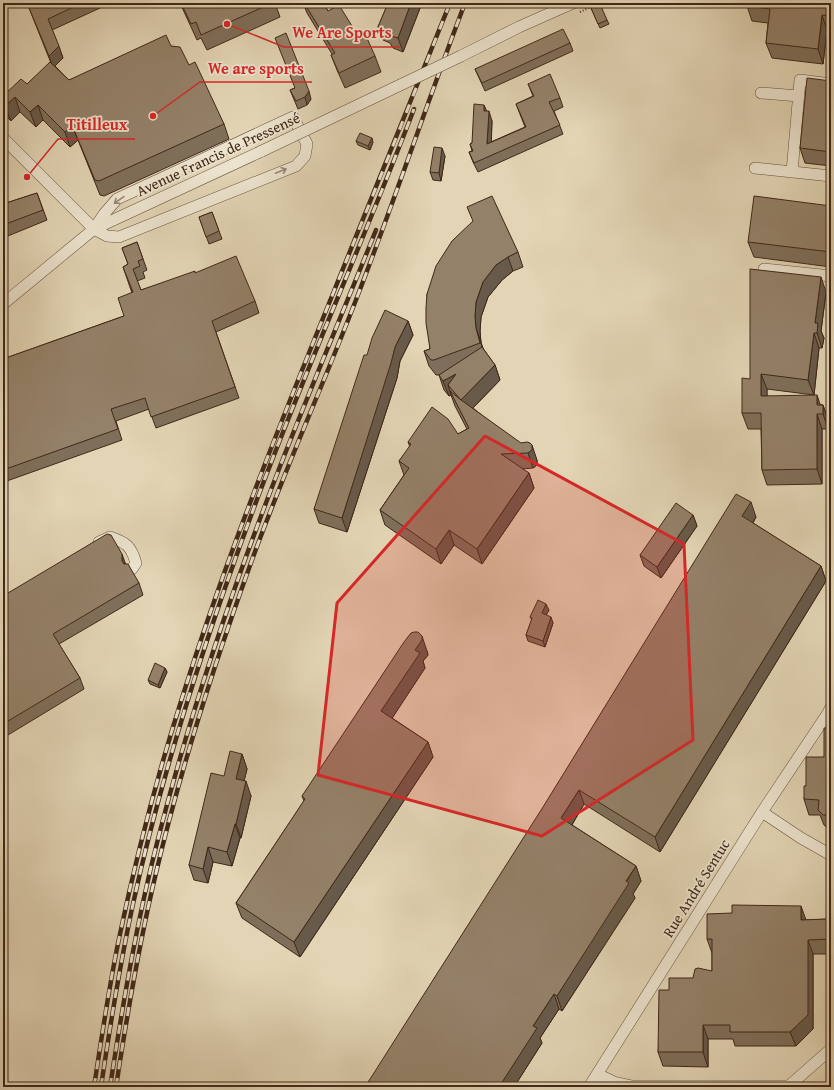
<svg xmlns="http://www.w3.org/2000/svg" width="834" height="1090" font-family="'Gentium Book Plus',serif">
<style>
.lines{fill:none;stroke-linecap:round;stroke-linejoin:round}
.minor-casing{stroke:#68533f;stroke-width:12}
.path{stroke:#402818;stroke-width:2;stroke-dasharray:1 2;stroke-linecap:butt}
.minor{stroke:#ece3ce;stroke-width:11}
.rail-casing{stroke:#402818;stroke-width:4.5}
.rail{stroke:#ece3ce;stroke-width:3;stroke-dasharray:9;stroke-linecap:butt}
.minor-bridge-casing{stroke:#68533f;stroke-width:12;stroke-linecap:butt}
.minor-bridge{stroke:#ece3ce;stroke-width:11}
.wall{fill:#7f6f5a;stroke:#402818}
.shaded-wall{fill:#685a4a;stroke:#402818}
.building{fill:#948169;stroke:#402818}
.oneway{stroke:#968673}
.marked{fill:#d62828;fill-opacity:0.2;stroke:#d62828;stroke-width:3;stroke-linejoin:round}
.labels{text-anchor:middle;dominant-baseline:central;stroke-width:3.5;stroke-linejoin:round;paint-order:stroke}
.street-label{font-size:15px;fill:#402818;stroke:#ece3ce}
.leader{fill:none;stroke:#d62828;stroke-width:1.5}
.callout-dot{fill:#d62828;stroke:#ece3ce;stroke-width:1.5}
.callout-label{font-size:16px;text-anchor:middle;font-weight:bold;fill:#d62828;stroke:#ece3ce;stroke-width:3.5;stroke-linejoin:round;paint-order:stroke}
</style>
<rect width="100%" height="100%" fill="#e2d4b4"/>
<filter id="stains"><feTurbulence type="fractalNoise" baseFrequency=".005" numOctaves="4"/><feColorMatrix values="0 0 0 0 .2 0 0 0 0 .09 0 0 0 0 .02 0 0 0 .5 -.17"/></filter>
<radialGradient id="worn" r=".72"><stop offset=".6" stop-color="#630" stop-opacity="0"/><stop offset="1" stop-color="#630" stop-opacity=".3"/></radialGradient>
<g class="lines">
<defs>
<path id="minor" d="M 461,56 L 519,27 L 573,3
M 761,93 L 799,96
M 3,138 L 94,229 L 107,236 L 119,237 L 296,166 L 305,156 L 307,144 L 293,117 L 117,199 L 104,214 L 94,229
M 755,168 L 831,176
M 792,172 L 800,80 L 831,84
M 764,269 L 831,276
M 3,304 L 94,229 L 262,151
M 99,542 L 110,537 C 127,543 131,546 136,563 L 132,569
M 762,812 L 801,838 L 831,855
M 597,1074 L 614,1082 L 632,1086 L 789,1086 L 831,1049
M 589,1087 L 762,812 L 828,713 L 831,707"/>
</defs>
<use href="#minor" class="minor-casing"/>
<path class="path" d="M 580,12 L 599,3"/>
<use href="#minor" class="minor"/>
<defs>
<path id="rail" d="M 94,1087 C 102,1036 109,985 120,934 C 137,853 158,773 183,695 C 226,558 280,424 334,291 C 373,195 412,99 450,3
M 101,1087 C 110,1026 120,964 133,904 C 162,771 205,640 252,513 C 302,377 362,245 414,109
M 110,1087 C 123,1003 137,920 158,839 C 190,713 232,590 279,469 C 310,389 344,310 376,230
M 116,1087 C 127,1015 139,944 156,873 C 181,767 215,662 252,560 C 283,474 321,390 354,305 C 393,205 427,103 465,3"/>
</defs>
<use href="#rail" class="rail-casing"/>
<use href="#rail" class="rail"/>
<defs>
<path id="minor-bridge" d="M 262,151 L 461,56"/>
</defs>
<use href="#minor-bridge" class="minor-bridge-casing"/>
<use href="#minor-bridge" class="minor-bridge"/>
</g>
<path class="wall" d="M 27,3 L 111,3 L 52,30 L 63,58 L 55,66 L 69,80 L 171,46 L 189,65 L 224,124 L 229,139 L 104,196 L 100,195 L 78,140 L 70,147 L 43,120 L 36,127 L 20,112 L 11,121 L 5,115 L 3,110 L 3,96 L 27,84 L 51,63 Z
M 180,3 L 275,3 L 280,17 L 207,50 L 201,38 L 197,40 Z
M 303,3 L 323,3 L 328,11 L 360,39 L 375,56 L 381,72 L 345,88 L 337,70 L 331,55 L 332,54 L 307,13 Z
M 380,3 L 422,3 L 403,52 L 393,48 L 390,43 L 383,40 L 378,27 L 387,6 Z
M 831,3 L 831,31 L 827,30 L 823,64 L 772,58 L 766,43 L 768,23 L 752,21 L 747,6 Z
M 591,8 L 607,20 L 609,24 L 600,28 Z
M 570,43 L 573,51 L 485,91 L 475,69 Z
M 831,81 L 831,166 L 805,163 L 800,148 Z
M 528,84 L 560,98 L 563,107 L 554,111 L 563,134 L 478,172 L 473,162 L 469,152 L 472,151 L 470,144 L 472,143 L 484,105 L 486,111 L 492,121 L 491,142 L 525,127 L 516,104 L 533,96 Z
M 295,88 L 311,99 L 307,105 L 298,109 L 290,90 Z
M 356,141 L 373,142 L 370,150 L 358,145 Z
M 445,156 L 441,181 L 433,180 L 430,172 Z
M 37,193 L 47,220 L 3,238 L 3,204 Z
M 831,206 L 831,267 L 754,257 L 748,242 Z
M 212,212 L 222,239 L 209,244 L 199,217 Z
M 137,242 L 147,270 L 143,272 L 145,278 L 137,281 L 141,290 L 195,273 L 255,301 L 259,313 L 216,332 L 239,398 L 156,428 L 149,409 L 116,421 L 122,440 L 4,482 L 3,480 L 3,359 L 124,316 L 132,293 L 123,267 L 128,264 L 122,248 Z
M 518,252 L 523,267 L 513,271 L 502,280 L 488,297 L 481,317 L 480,331 L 481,343 L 482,347 L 495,365 L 500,380 L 473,408 L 537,460 L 537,465 L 533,468 L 522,469 L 529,473 L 534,488 L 482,564 L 454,545 L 441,564 L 385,525 L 380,510 L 404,475 L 399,461 L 410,447 L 408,442 L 458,434 L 467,429 L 455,406 L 451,395 L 449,396 L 444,390 L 439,375 L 436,375 L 429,366 L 424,351 L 430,349 L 427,294 Z
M 826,292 L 821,331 L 824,338 L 822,348 L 819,348 L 814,395 L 767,389 L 767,396 L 823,405 L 828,420 L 828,429 L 822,429 L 822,484 L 767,485 L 762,470 L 761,429 L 748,429 L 742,413 L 750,379 Z
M 408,321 L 413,335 L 400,361 L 397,378 L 347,532 L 319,523 L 314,509 Z
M 693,515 L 697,526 L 661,578 L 644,566 L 640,555 Z
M 756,517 L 753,523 L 821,566 L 826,581 L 660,852 L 584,804 L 572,825 L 636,866 L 641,881 L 633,894 L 635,898 L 562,1011 L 559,1009 L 540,1038 L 542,1043 L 514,1087 L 365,1087 Z
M 3,529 L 5,536 L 3,537 Z
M 126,564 L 139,583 L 143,595 L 59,644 L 80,678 L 84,689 L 3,738 L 3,596 Z
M 549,610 L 546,615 L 553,623 L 545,647 L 528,641 L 526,635 L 532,620 L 530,617 Z
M 427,651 L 428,655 L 423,661 L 425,668 L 392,718 L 428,742 L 433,757 L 300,957 L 242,918 L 236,903 L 304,801 L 302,796 Z
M 165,668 L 167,672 L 160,688 L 150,684 L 148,680 Z
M 831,728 L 831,830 L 829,830 L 824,825 L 820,815 L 809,815 L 804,799 L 806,786 L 824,757 Z
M 242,754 L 247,769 L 244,781 L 251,796 L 241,838 L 240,838 L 232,866 L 213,862 L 208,883 L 194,880 L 189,865 L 224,776 Z
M 831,872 L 831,954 L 813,954 L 813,1029 L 796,1046 L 735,1046 L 733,1039 L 708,1039 L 708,1067 L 663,1066 L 658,1052 L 669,990 L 693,978 L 712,971 L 712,953 L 707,939 L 806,920 L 828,919 Z"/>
<path class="shaded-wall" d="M 411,3 L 422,3 L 403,52 L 398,38 Z
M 822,15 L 827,30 L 823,64 L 818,49 Z
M 59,46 L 63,58 L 53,68 L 49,56 Z
M 309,91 L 311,99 L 307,105 L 305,97 Z
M 15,97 L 20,112 L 11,121 L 5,106 Z
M 38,105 L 43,120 L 36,127 L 30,112 Z
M 484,105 L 488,114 L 484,111 Z
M 489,111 L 492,121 L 491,154 L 487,144 Z
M 72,125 L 78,140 L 70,147 L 65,132 Z
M 372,138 L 373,142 L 370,150 L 368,146 Z
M 442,148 L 445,156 L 441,181 L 439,173 Z
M 508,257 L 513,271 L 502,280 L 488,297 L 481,317 L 480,331 L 481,343 L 486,357 L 476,328 L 475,317 L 476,302 L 483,282 L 496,265 Z
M 821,277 L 826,292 L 821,331 L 824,338 L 822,348 L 817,333 L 815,323 Z
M 408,321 L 413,335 L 400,361 L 397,378 L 347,532 L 342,518 L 395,347 Z
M 814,333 L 819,348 L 814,395 L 808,380 Z
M 495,365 L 500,380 L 466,415 L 461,400 Z
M 456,374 L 448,385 L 451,395 L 449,396 L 443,381 Z
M 761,374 L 767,389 L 767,411 L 761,396 Z
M 817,395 L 822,410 L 817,405 Z
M 823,405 L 828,420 L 828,429 L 823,414 Z
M 817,414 L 822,429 L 822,484 L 817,469 Z
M 532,445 L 537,460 L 537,465 L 533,468 L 528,453 Z
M 529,473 L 534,488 L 482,564 L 477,549 Z
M 751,502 L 756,517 L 747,531 L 742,516 Z
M 693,515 L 697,526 L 661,578 L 657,567 Z
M 449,530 L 454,545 L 441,564 L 436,549 Z
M 122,554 L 126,565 L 122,561 Z
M 821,566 L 826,581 L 660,852 L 655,837 Z
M 546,604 L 549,610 L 544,619 L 542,613 Z
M 551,617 L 553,623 L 545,647 L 543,641 Z
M 422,636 L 427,651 L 428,655 L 423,661 L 425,668 L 387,726 L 381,711 Z
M 165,668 L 167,672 L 160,688 L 158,685 Z
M 428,742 L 433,757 L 300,957 L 294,942 Z
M 242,754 L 247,769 L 241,793 L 236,779 Z
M 246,781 L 251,796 L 241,838 L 236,824 Z
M 579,790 L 584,804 L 567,833 L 561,818 Z
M 235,824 L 240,838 L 232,866 L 227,852 Z
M 208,847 L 213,862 L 208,883 L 203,869 Z
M 636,866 L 641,881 L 633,894 L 635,898 L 562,1011 L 557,996 Z
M 801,906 L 806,920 L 801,920 Z
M 808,940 L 813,954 L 813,1029 L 796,1046 L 790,1032 Z
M 554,994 L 559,1009 L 540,1038 L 542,1043 L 514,1087 L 499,1087 L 533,1026 Z
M 703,1025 L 708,1039 L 708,1067 L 703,1052 Z"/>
<path class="building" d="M 27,3 L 82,3 L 48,19 L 59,46 L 49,56 Z
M 181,3 L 272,3 L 201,35 L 196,22 L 191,24 Z
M 304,3 L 323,3 L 328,11 L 339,5 L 360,39 L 366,36 L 375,56 L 339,73 L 331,55 L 335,53 Z
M 388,3 L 411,3 L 398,38 L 388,35 L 389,32 L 386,31 L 387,30 L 378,27 Z
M 747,3 L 831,3 L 831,16 L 822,15 L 818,49 L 766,43 L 770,9 L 747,6 Z
M 600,4 L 607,20 L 598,24 L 591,8 Z
M 563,29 L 570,43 L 482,83 L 475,69 Z
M 286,33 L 309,91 L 305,97 L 296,101 L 290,90 L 295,88 L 275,38 Z
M 166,35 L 171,46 L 180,47 L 189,65 L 195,62 L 224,124 L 99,181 L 95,180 L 72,125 L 65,132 L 38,105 L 30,112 L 15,97 L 5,106 L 3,104 L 3,96 L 21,79 L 27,84 L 50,62 L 69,80 Z
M 550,74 L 560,98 L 549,102 L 560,125 L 474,163 L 469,152 L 473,151 L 470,144 L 472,143 L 474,104 L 484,105 L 484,111 L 489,111 L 487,144 L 526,127 L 516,104 L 534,96 L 528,84 Z
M 807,78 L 831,81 L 831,152 L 800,148 Z
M 360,133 L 372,138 L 368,146 L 356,141 Z
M 434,147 L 442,148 L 439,173 L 430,172 Z
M 37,193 L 43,210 L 3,225 L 3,204 Z
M 492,196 L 518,252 L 508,257 L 496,265 L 483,282 L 476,302 L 475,317 L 476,328 L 480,343 L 434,360 L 431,360 L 424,351 L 430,349 L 426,323 L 426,308 L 427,294 L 436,266 L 452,241 L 473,221 L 467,207 Z
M 754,196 L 831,206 L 831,252 L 748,242 Z
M 212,212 L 219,231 L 206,237 L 199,217 Z
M 137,242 L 143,259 L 138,261 L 140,266 L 133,269 L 141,290 L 195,271 L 195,273 L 236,256 L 255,301 L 212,321 L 235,387 L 151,417 L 145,398 L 111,409 L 118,429 L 3,470 L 3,359 L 124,316 L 118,298 L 133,292 L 123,267 L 128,264 L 122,248 Z
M 750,269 L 821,277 L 815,323 L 818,323 L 817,333 L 814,333 L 808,380 L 761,374 L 761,396 L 817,395 L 817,405 L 823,405 L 823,414 L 817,414 L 817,469 L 762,470 L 761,413 L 742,413 L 742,378 L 750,379 Z
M 385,310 L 408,321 L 395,347 L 391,363 L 342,518 L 314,509 L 364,355 L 367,355 L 372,338 Z
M 482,347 L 495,365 L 461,400 L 521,443 L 527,442 L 530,443 L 532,445 L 532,450 L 528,453 L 501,454 L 529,473 L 477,549 L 449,530 L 436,549 L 380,510 L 409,468 L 399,461 L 411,444 L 408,442 L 432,407 L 448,419 L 458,434 L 469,428 L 450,391 L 461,400 L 448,385 L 456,374 L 443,381 L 439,375 Z
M 736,494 L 751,502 L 742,516 L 821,566 L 655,837 L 579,790 L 561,818 L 636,866 L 626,881 L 629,883 L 557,996 L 554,994 L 533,1026 L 537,1028 L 499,1087 L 365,1087 L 543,807 Z
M 676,503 L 693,515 L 657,567 L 640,555 Z
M 107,534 L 111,535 L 122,554 L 122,561 L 124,564 L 128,564 L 139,583 L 53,634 L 80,678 L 3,724 L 3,596 Z
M 538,600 L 546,604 L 542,613 L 551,617 L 543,641 L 526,635 L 532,618 L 530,617 Z
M 414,632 L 418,632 L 422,636 L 422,640 L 415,650 L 420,653 L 381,711 L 428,742 L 294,942 L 236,903 L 305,799 L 302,796 L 404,642 L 411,633 Z
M 155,663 L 165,668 L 158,685 L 148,680 Z
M 824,728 L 831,728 L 831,815 L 823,815 L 818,810 L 819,800 L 804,799 L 804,786 L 806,786 L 806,757 L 824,757 Z
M 230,751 L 242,754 L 236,779 L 246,781 L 236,824 L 235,824 L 227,852 L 208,847 L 203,869 L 189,865 L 211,773 L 224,776 Z
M 827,872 L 831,872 L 831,939 L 808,940 L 808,1015 L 790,1032 L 730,1032 L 730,1025 L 703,1025 L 703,1052 L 658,1052 L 659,990 L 669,990 L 669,978 L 693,978 L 695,969 L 698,968 L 712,971 L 712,939 L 707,939 L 707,914 L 732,913 L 732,905 L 801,906 L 801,920 L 828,919 Z
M 831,1083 L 831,1087 L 830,1087 L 828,1085 Z"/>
<defs><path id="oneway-shaft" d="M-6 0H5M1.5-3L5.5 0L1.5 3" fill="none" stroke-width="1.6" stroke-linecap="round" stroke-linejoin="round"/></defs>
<g class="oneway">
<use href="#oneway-shaft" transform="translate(281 171) rotate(-22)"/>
<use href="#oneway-shaft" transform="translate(119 200) rotate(145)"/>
</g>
<path class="marked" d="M 485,436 L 684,544 L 693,740 L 542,836 L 318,775 L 337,603 Z"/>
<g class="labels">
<g class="street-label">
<text transform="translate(218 154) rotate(-25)">Avenue Francis de Pressensé</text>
<text transform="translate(696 888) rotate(-58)">Rue André Sentuc</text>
</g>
</g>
<path class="leader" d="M227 24L284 47H400M153 116L200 82H312M27 177L58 139H135"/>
<g class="callout-dot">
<circle cx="227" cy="24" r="4"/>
<circle cx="153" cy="116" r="4"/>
<circle cx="27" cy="177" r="4"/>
</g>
<g class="callout-label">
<text x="342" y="38">We Are Sports</text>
<text x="256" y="74">We are sports</text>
<text x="97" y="130">Titilleux</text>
</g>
<rect width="834" height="1090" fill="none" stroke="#e2d4b4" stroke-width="16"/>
<rect x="4" y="4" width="826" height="1082" fill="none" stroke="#402818" stroke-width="2"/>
<rect x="8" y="8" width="818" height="1074" fill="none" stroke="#402818"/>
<rect width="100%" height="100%" filter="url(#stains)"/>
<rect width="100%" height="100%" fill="url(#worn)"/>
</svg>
